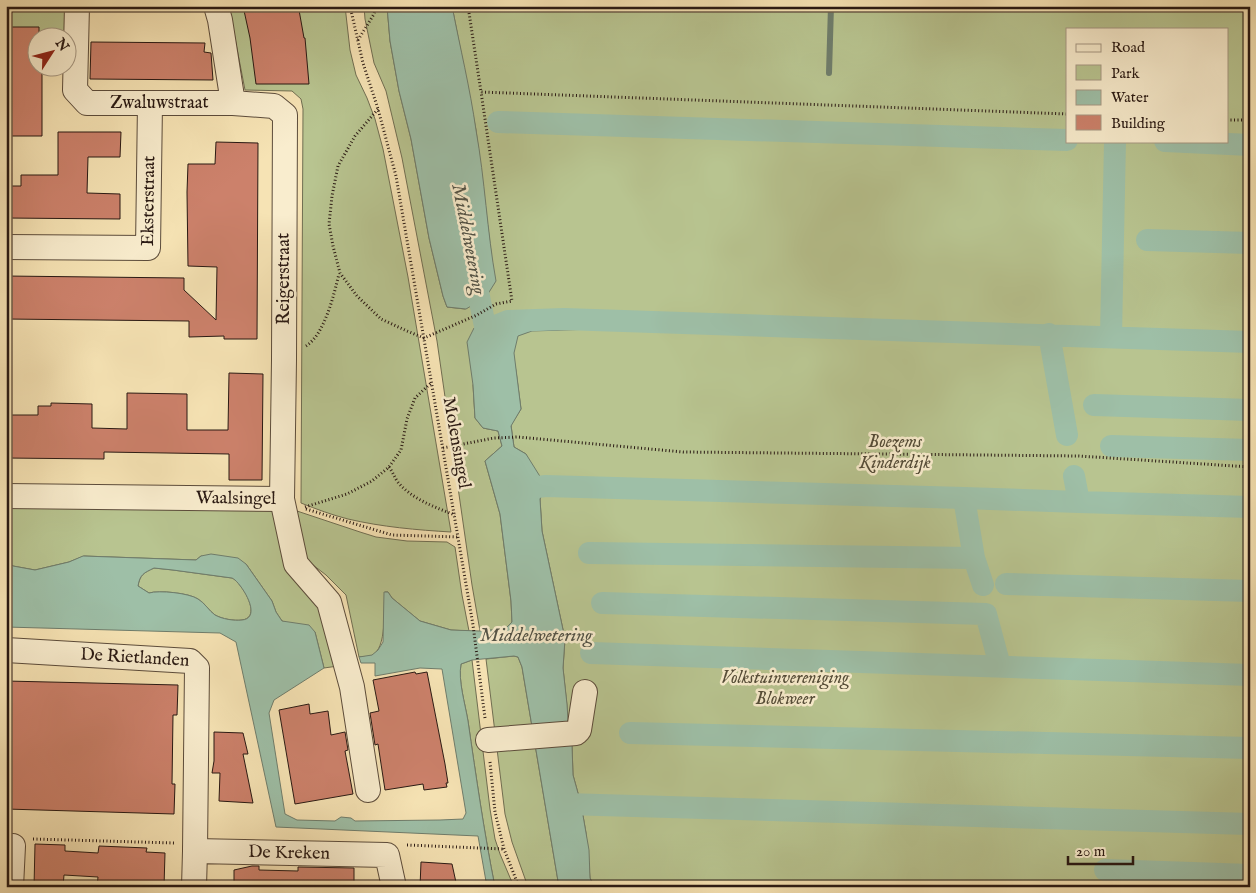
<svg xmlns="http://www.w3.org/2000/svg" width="1256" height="893" font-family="'IM FELL English',serif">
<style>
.green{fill:#b8c490;stroke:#706e52;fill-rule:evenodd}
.water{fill:#9ebfa7;stroke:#6f7d6c;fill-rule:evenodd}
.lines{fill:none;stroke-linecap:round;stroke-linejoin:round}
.stream{stroke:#6f7d6c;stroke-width:6}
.canal{stroke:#9ebfa7;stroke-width:22}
.building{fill:#cc816b;stroke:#291913}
.minor-casing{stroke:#5c4c3b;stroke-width:26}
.path{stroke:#291913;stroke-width:3;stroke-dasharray:1 2.5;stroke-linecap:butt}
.minor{stroke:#f9edce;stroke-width:24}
.labels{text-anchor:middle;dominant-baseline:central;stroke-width:5;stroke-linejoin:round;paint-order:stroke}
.street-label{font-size:18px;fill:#291913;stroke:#f9edce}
.park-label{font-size:18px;font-style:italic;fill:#544c38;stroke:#f9edce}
.water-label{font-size:19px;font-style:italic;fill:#525347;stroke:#f9edce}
</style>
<rect width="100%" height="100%" fill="#f6e3b4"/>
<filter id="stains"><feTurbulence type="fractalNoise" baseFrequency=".004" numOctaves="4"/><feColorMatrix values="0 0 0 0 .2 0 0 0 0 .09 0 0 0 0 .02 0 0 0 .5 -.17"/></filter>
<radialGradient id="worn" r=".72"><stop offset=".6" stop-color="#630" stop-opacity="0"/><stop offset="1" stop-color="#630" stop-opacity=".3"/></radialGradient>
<path class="green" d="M 6,6 L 69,6 L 70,35 L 6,32 Z
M 224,6 L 345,6 L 350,50 L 356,75 L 367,98 L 375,119 L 383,149 L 408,277 L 451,532 C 417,530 382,527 348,519 C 332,515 316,509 301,503 L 303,109 L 301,99 L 292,91 L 245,90 L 233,28 Z
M 364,6 L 387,6 L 390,41 L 399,91 L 411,139 L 429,238 L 443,296 L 447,307 L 465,309 L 486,297 L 491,252 L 476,130 L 452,6 L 1250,6 L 1250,887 L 594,887 L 590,878 L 586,833 L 581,804 L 573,775 L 572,745 L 563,730 L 568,720 L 567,706 L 563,668 L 565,639 L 542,531 L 540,499 L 541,496 L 526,454 L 514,447 L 511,425 L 521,409 L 516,371 L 505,312 L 473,385 L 475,418 L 483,428 L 498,431 L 502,446 L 485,461 L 500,514 L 511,601 L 512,622 L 505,629 L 480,631 L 472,585 L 437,341 L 402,158 L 386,91 L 374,63 L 365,19 ZM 1067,29 L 1227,29 L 1227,141 L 1067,141 Z
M 6,505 L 275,509 L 323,613 L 338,666 L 324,668 L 315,632 L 282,621 L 276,612 L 272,601 L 246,564 L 201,556 L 196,560 L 84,556 L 69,562 L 35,570 L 13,566 L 6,560 Z
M 297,511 L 360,532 L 376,537 L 407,541 L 447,542 L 455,547 L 462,595 L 469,631 L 451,630 L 420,621 L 392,598 L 388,592 L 385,592 C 383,607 388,649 371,656 C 368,657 362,656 359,657 L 346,595 L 326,575 L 300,555 L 293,512 Z
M 154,568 L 173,570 L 232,578 C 240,581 264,617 242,620 C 234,621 222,619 215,615 C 209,611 205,603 198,599 C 189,593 159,590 149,593 L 138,586 C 140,575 143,573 154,568 Z
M 514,656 L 518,657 L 522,667 L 559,887 L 528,887 L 512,842 L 505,814 L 486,659 Z
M 472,660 L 490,809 L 495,839 L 500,854 L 514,887 L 495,887 C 484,832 476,776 468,721 C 465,703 458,681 461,664 Z"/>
<path class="water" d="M 387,6 L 452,6 C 460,47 470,88 476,130 C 485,180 487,231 496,281 L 486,297 L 466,309 L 447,307 L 443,296 L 429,238 L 411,139 L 399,91 L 390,41 Z
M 505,312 L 508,321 L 751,324 L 532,331 L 518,336 L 514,353 L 521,409 L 511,426 L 514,447 L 526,454 L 546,486 L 540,499 L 542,531 L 565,639 L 563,668 L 567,704 L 568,720 L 563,730 L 572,745 L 573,775 L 581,804 L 589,850 L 590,878 L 594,887 L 559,887 L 522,667 L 518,657 L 514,656 L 472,660 L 461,664 C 458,681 465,703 468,721 C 476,776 484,832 495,887 L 487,887 L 478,836 L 276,827 L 236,642 L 220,633 L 6,627 L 6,560 L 13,566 L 35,570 L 69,562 L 83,556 L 196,560 L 201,556 L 211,554 L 238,558 L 246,564 L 272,601 L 276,612 L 282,621 L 309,625 L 315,632 L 324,668 L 274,700 L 269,713 L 285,814 L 297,820 L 335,821 L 341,817 L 351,818 L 355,821 L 440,820 L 463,819 L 466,813 L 442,669 L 420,668 L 375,676 L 375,663 L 361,663 L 359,657 L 372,655 L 378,650 L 383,642 L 384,592 L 388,592 L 392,598 L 420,621 L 451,630 L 480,631 L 505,629 L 512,622 L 511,601 L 500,514 L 485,461 L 502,446 L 498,431 L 483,428 L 475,418 L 473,385 L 467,342 L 474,328 L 481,322 ZM 154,568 L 173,570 L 232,578 C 240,581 264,618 242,620 C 234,621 222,619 215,615 C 209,611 205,603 198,599 C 189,593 159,590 149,593 L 138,586 C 140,574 144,573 154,568 Z"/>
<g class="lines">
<path class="stream" d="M 829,73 L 831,6"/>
<path class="canal" d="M 498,122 L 1067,140
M 1165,141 L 1250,145
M 1147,240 L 1250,243
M 474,272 L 490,351
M 486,330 L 508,321 L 564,319 L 1250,342
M 1049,334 L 1067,435
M 1111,336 L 1115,141
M 1094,405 L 1250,410
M 1111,446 L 1250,450
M 1074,476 L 1079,502
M 519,489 L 546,486 L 964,498 L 1079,502 L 1250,507
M 964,498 L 974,558 L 983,585
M 589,553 L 974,558
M 1006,584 L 1250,591
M 602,603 L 986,614 L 1000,666
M 591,653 L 1250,675
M 630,733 L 1250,748
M 565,804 L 1250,824
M 1105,870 L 1250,875"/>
</g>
<path class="building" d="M 243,6 L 297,6 L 298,11 L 299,10 L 304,38 L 305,38 L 309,84 L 256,84 L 250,38 Z
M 9,27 L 39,27 L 39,38 L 38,38 L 38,68 L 42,68 L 42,136 L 9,136 Z
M 91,42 L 205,43 L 204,52 L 211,53 L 213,80 L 90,79 Z
M 58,132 L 121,132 L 120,157 L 88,157 L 87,193 L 120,194 L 120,219 L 6,218 L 6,186 L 21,186 L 21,175 L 58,175 Z
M 216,142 L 258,143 L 257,339 L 224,339 L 224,336 L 189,337 L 189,321 L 6,319 L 6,276 L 184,278 L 184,290 L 216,320 L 217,267 L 188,266 L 187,192 L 188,164 L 215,164 Z
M 229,373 L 263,374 L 262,480 L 229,480 L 229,454 L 104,452 L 104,459 L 6,458 L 6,415 L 38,415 L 38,406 L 51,406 L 51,403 L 92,404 L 92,428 L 127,429 L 127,393 L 187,394 L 187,430 L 228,430 Z
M 415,672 L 416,674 L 427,672 L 445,764 L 448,783 L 446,783 L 447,787 L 424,790 L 423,784 L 385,790 L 378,744 L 375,745 L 370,713 L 379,711 L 373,680 Z
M 6,681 L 178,685 L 177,715 L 173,715 L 172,784 L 175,784 L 174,814 L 6,809 Z
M 309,704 L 310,714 L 328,711 L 331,735 L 345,732 L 348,750 L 345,751 L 353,794 L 295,804 L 279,710 Z
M 214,732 L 243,733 L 248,754 L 243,754 L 253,803 L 219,801 L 220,773 L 212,773 L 214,761 Z
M 35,844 L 65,845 L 65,851 L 98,853 L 99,846 L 147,848 L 146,852 L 165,853 L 164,887 L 97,887 L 98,877 L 64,875 L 63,887 L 34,887 Z
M 421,862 L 452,864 L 457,887 L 420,887 Z
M 252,866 L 259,866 L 259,870 L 298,871 L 298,867 L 354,868 L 354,887 L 234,887 L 234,870 Z"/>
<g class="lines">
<defs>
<g id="minor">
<path id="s1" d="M 77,6 L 75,90 L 87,103 L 233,103 L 220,20 L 216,6"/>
<path d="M 233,103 L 274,106 L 285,115 L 284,360 L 282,499 L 296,564 L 329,602 L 352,687 L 368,790"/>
<path id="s2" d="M 6,247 L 148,248 L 150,103"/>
<path id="s3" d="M 6,496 L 282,499"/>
<path id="s4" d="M 6,650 L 190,661 L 197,668 L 195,851"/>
<path d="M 488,740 L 576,733 L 579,730 L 585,692"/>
<path d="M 6,846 L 13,846 L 11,887"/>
<path id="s5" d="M 194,887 L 195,851 L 387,855 L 394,887"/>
</g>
</defs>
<use href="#minor" class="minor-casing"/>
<path class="path" d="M 350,6 L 363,63 L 378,109 L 396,176 L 473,625 L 485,718
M 468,6 L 481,92 L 1067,114
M 358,40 L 374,14 L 376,6
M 378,109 L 355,136 L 338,166 L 332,196 L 329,224 L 333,246 L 340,273 L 357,296 L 381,319 L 407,331 L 424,338 L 477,315 L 496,304 L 512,301 L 481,92
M 1227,120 L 1250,120
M 306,346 C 325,334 334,294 339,274
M 443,448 L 494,438 L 518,437 L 683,452 L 1079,456 L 1250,467
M 389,467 C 392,471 394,476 397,481 C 410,498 434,507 455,515
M 305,507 L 347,494 L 372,481 L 389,467 L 401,450 L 407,419 L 415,398 L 431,383
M 306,509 L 392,535 L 459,537
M 490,762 L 495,812 L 504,849 L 519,887
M 33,839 L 174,843
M 407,845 L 504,849"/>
<use href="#minor" class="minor"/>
</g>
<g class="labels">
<g class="street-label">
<text stroke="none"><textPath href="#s1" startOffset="174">Zwaluwstraat</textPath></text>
<text stroke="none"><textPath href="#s2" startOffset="189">Eksterstraat</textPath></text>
<text transform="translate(284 279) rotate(-90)">Reigerstraat</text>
<text transform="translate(456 443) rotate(80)">Molensingel</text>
<text stroke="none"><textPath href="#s3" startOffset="230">Waalsingel</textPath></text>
<text stroke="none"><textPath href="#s4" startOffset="129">De Rietlanden</textPath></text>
<text stroke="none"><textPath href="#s5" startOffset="130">De Kreken</textPath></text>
</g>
<g class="park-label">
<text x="895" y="442">Boezems<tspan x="895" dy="21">Kinderdijk</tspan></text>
<text x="785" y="678">Volkstuinvereniging<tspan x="785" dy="21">Blokweer</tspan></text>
</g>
<g class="water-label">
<text transform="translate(468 239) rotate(79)">Middelwetering</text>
<text x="536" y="636">Middelwetering</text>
</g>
</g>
<rect width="1256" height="893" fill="none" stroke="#f6e3b4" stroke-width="25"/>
<rect x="8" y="8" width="1241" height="878" fill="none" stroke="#291913" stroke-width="2.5"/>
<rect x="12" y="12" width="1231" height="868" fill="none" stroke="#291913"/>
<rect x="1066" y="28" width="162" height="115" fill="#f9edce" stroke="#a69883"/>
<rect x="1076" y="44" width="25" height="8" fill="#f9edce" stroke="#a69883"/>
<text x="1111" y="52" font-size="15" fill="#291913">Road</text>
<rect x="1076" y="65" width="25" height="15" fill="#b8c490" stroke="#a69883"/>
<text x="1111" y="78" font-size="15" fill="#291913">Park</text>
<rect x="1076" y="90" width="25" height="15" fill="#9ebfa7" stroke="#a69883"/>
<text x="1111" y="102" font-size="15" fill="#291913">Water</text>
<rect x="1076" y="115" width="25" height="15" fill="#cc816b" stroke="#a69883"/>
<text x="1111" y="128" font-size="15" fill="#291913">Building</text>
<g transform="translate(52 52) rotate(54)"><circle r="24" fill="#f9edce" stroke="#a69883"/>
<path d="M0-4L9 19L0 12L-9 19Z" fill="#8f2418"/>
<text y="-8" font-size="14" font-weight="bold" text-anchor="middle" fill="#291913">N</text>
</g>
<path d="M1068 856v8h65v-8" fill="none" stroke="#291913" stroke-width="2.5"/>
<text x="1076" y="856" font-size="15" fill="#291913" stroke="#f9edce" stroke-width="4" paint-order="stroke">20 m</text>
<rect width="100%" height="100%" filter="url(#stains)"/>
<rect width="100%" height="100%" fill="url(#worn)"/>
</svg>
